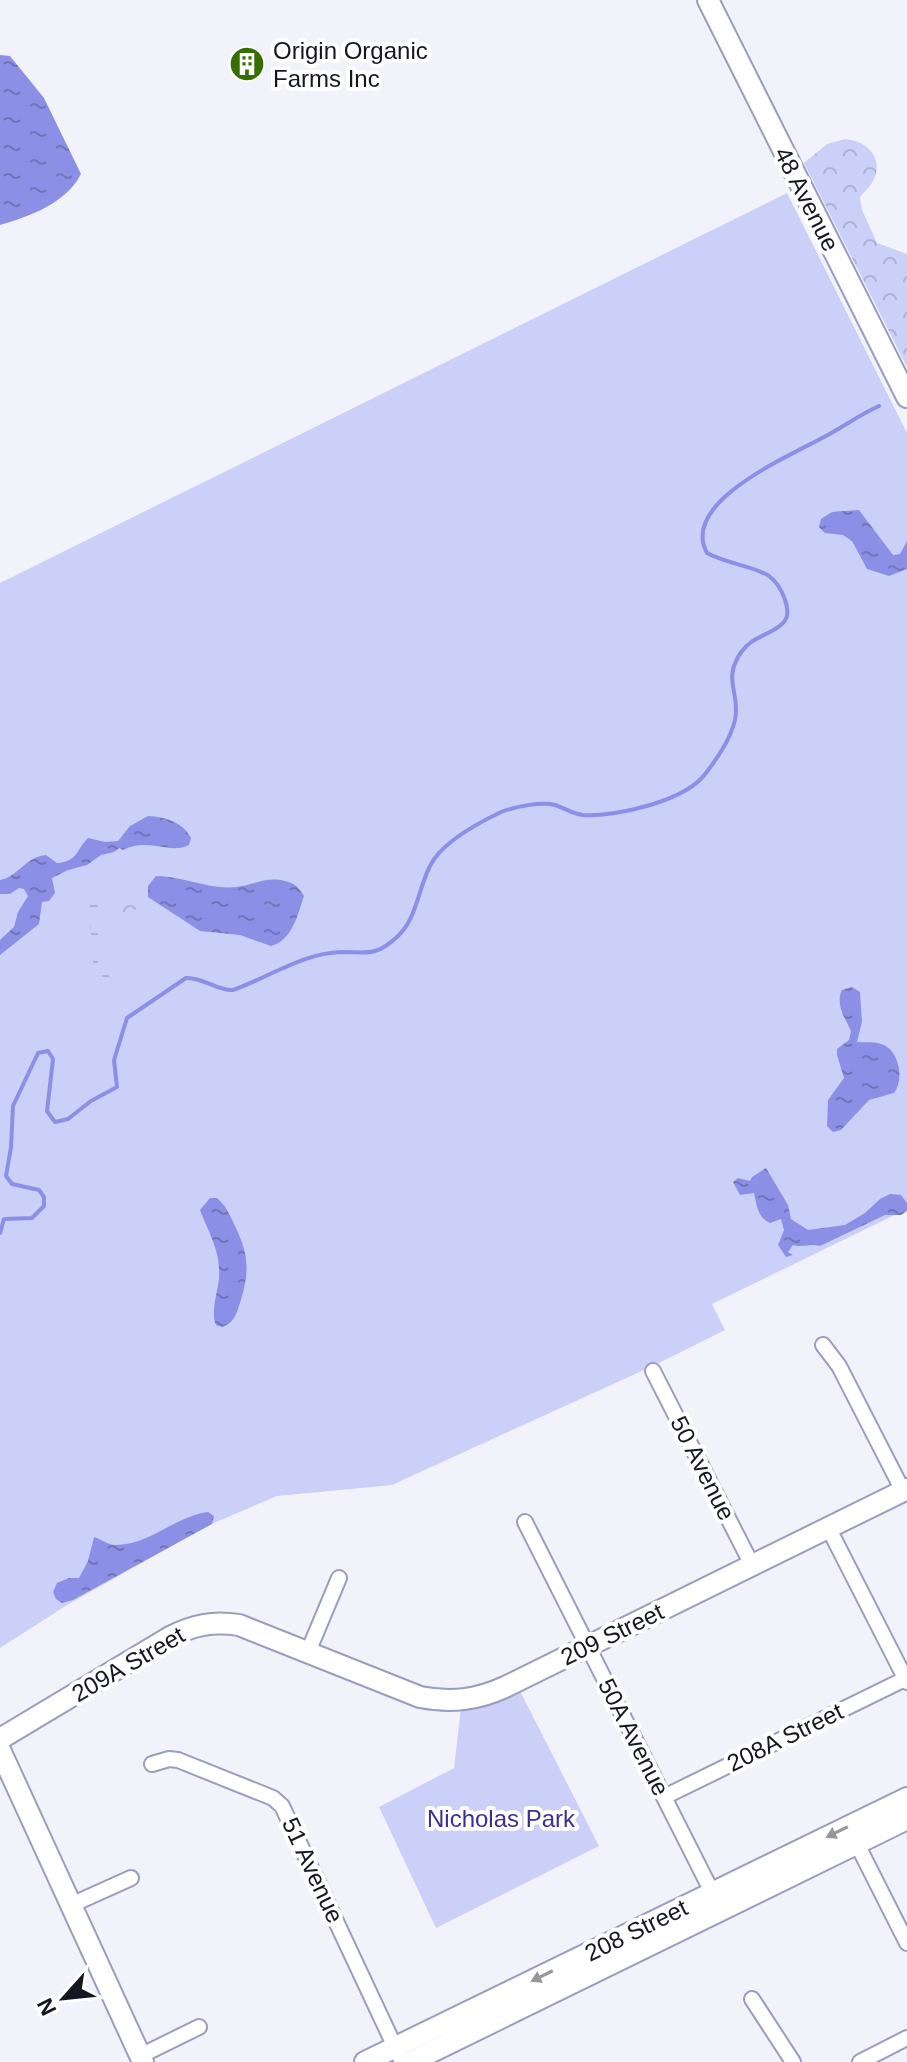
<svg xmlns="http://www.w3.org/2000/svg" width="907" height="2062" font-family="Helvetica,sans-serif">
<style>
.green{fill:#cbd0f9}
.forest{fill:url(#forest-crowns)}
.wetland{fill:url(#wetland-marsh)}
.water{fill:url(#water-ripples)}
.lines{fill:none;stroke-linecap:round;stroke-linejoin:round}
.stream{stroke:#8b90e6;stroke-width:4}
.street-casing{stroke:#999dbe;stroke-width:18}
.secondary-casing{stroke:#999dbe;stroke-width:24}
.street{stroke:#fff;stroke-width:14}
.secondary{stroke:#fff;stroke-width:20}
.oneway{fill:#96969c}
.labels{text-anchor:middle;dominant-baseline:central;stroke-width:8;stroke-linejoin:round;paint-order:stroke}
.poi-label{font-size:24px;fill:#151622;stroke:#fff;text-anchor:start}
.street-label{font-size:24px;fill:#151622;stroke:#fff}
.park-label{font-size:24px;fill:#393294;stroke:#fff}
</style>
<defs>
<pattern id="forest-crowns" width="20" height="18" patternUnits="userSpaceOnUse" patternTransform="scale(2)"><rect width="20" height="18" fill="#cbd0f9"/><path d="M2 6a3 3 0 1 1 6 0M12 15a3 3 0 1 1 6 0" fill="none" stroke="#adb2d5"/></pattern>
<pattern id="wetland-marsh" width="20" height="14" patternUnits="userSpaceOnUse" patternTransform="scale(2)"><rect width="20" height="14" fill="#cbd0f9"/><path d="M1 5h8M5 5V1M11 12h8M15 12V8" fill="none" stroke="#adb2d5"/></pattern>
<pattern id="water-ripples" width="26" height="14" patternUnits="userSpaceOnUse" patternTransform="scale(2)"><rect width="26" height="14" fill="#8b90e6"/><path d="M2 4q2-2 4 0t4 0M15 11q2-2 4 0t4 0" fill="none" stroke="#7075ba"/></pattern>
</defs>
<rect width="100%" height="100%" fill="#f2f3fa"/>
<path class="green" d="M 787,193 L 907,433 L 907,1209 L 712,1304 L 725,1330 L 657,1364 L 392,1485 L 277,1496 L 207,1526 L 67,1605 L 0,1648 L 0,583 Z
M 519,1689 L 599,1846 L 436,1928 L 379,1807 L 454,1768 L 461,1708 Z"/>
<path class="forest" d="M 845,139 C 867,141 885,158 873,181 C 870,187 864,192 860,197 L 862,210 L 877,243 L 907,254 L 907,367 L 804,163 L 827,144 Z
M 134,888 L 143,893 L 143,906 L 135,910 L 127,909 L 118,920 L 110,919 L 105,912 L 108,903 L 116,899 L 122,901 L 123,894 Z"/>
<path class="wetland" d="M 93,901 L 98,906 L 103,967 L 115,985 L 115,991 L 107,999 L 94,973 L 89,907 Z"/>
<path class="water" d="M 0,55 L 10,56 L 44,98 L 81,174 C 66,203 31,216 0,225 Z
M 859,510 L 893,555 L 900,554 L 907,541 L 907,569 L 889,576 L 867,569 L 852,541 L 843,535 L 825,533 L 819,527 L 821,519 L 832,512 Z
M 148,816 C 165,817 183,822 191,838 L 189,845 C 169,855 150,837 123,850 L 119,848 L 114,852 L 101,855 L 87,865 L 68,870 L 52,878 L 55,893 L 49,901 L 42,902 L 39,924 L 0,955 L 0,940 L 14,927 L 18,912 L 28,896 L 24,889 L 19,888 L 10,894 L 0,894 L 0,880 C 18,877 25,857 46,855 L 57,863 C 78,862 77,848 88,838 L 105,842 L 118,841 L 130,826 Z
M 156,876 C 181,876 211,890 236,887 C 253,885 267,876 285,881 C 295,883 299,888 304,896 C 298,914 292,941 271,946 L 240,935 L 200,931 L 148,897 L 148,886 Z
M 852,987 L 860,992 L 862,1022 L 857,1042 C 866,1043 875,1041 884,1045 C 900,1053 904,1080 894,1093 L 869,1100 L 841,1130 L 833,1132 L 827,1126 L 828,1100 L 844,1078 L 837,1055 L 837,1049 L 849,1040 L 851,1031 C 845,1018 835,1004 842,990 Z
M 766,1168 L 788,1205 L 791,1219 L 808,1230 L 845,1225 L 865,1213 L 880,1199 L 890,1194 L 901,1195 L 907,1203 L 907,1211 L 901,1215 L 885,1215 L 820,1246 C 810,1243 803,1248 793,1245 L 788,1252 L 793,1255 L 786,1257 L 778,1245 L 784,1230 L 781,1219 L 770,1223 C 757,1217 757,1205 754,1193 L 740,1195 L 733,1182 L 738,1178 L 750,1181 L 752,1177 Z
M 210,1198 L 217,1198 C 226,1206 229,1213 234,1224 C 249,1254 250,1271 240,1303 C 236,1315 234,1323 222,1327 L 216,1325 L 214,1319 C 213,1305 217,1293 219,1279 C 221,1251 209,1234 200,1210 Z
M 208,1512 L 214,1516 L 212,1524 L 73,1600 L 62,1603 L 56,1599 L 53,1592 L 57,1583 L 69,1578 L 79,1578 L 88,1561 L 94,1537 C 101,1539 109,1546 117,1545 C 151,1544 176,1516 208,1512 Z"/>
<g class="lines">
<path class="stream" d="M 0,1233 L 4,1219 L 32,1218 L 44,1206 L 44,1197 L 39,1190 L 12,1184 L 6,1176 L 11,1147 L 13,1106 L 38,1053 L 48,1051 L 53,1059 L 47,1111 L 55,1122 L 68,1119 L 91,1101 L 117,1087 L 114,1060 L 127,1018 L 186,978 C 203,977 217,991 233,990 C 268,978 302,953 341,952 C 368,952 375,957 397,937 C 417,919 418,889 430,866 C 441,843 478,823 501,812 C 514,807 542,801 555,805 C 565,808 572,814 583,815 C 616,817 686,801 706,773 C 718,757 730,740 735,720 C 741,692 721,680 742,651 C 752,637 770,635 782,624 C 795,613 781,585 769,576 C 756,567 725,563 707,553 C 679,502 790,456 824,437 C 843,427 859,415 879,406"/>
<defs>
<path id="street" d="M 823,1345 L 839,1366 L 903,1491
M 653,1371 L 752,1565
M 525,1522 L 716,1900
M 828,1527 L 907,1682
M 308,1652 L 339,1578
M 152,1764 L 169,1759 L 178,1760 L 273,1798 L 282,1806 L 402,2062
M 664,1797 L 907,1678
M 857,1844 L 907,1943
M 71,1905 L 131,1878
M 752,1999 L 793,2062
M 140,2056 L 199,2027
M 860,2062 L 907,2038"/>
<path id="secondary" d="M 708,0 L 907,397
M 0,1739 L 170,1637 C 193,1625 213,1621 239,1625 L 420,1697 C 451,1703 477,1700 505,1687 L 907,1489
M 0,1750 L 143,2062
M 365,2062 L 907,1798
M 411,2062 L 907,1819"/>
</defs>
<use href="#street" class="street-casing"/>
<use href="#secondary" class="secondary-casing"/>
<use href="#street" class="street"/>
<use href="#secondary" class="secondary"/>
</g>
<defs><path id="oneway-solid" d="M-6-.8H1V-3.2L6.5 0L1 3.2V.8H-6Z" transform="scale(2)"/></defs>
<g class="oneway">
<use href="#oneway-solid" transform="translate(837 1832) rotate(154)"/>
<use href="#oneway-solid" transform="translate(542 1976) rotate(154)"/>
</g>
<defs>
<symbol id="building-disc" viewBox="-11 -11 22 22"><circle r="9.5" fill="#346f00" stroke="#fff"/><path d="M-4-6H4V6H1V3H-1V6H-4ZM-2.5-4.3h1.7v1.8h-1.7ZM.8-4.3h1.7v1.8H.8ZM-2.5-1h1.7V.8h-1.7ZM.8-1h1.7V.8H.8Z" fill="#fff"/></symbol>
</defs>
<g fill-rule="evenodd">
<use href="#building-disc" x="227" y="44" width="40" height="40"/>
</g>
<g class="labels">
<g class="poi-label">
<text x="273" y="50">Origin Organic<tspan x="273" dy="28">Farms Inc</tspan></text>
</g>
<g class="street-label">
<text transform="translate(807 199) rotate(63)">48 Avenue</text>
<text transform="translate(703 1468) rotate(63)">50 Avenue</text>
<text transform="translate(612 1634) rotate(-26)">209 Street</text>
<text transform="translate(128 1664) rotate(-30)">209A Street</text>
<text transform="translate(634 1737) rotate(63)">50A Avenue</text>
<text transform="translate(785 1737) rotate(-26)">208A Street</text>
<text transform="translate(313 1870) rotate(65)">51 Avenue</text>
<text transform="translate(636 1930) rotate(-26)">208 Street</text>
</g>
<g class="park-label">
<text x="501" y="1818">Nicholas Park</text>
</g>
</g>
<g transform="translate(64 1998) rotate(243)" stroke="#ffffff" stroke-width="6" paint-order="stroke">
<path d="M0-6L14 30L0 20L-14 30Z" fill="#151622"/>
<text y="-12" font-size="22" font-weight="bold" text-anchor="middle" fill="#151622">N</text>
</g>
</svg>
